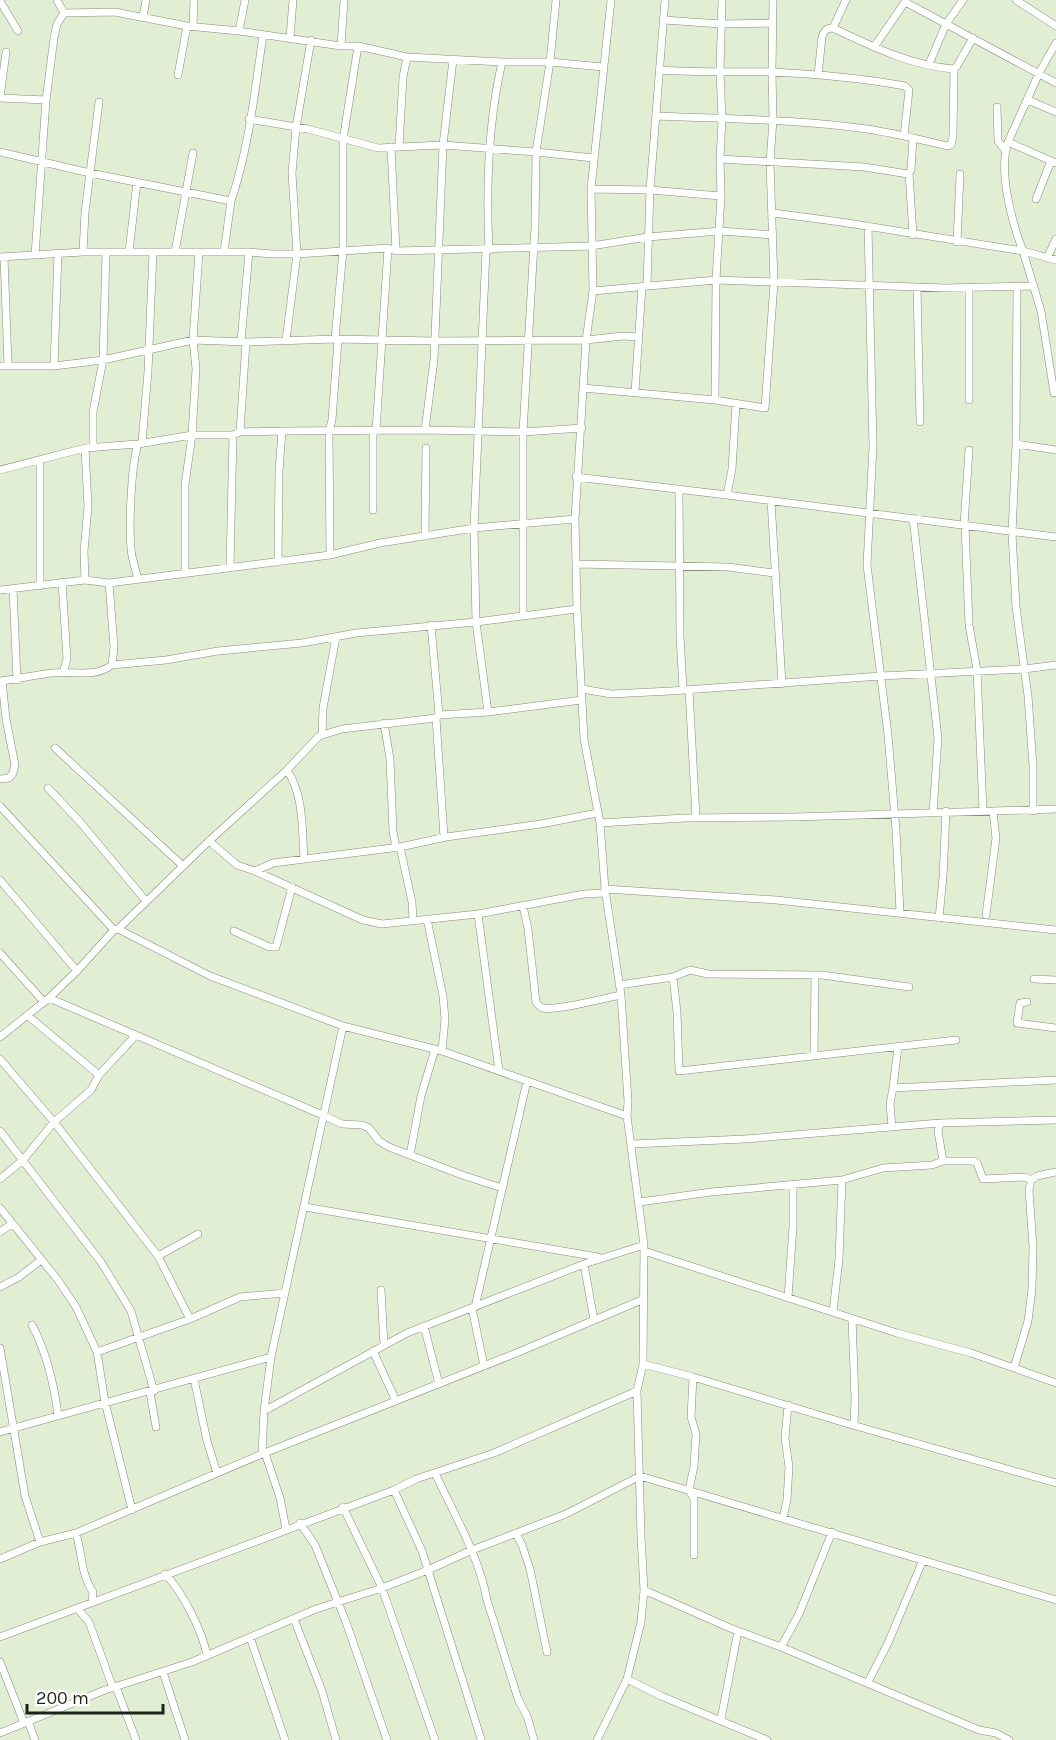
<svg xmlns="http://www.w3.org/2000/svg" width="1056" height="1740" font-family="Karla,sans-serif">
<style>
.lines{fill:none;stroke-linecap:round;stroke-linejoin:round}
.minor-casing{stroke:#838e76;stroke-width:8}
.minor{stroke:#fff;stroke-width:7}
</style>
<rect width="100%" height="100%" fill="#e2eed3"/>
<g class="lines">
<defs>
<path id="minor" d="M 57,0 L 64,13
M 556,0 L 550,62 L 536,152 L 594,158
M 906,0 L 905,2 L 1056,83
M 1016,0 L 1056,26
M 0,1 L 18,31
M 143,17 L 146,0
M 664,20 L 721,24 L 773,23
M 193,26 L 194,0
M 833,28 L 846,0
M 239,31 L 245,0
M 290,38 L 293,0
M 1056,43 L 1039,73 L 1008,142 L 1056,163
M 341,46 L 344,0
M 874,47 L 905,2
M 929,64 L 946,24 L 963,0
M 661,70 C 698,73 734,71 771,72 C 816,74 861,78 905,86 L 909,90 L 904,136
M 178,75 L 187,26
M 818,75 L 822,37 C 824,31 826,28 833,28 C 871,46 911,66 954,69 L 957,66 L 973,38
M 0,98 L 6,52
M 0,98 L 46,100
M 1028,100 L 1056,112
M 997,107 L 998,141 L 1005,150
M 656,116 C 726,119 797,119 867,129 C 894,133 921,140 948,146 L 951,145 L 953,136 L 954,69
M 249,119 L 308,129 L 378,148 L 443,145 L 536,152 L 535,227 L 523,432 L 582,428
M 1008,142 C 998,171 1012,223 1023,251 L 1056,260
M 391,147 L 396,251
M 399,147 L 403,77 L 407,57
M 0,152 L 90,173 L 231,201 L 224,252
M 720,159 L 864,167 L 908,174 L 911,170 L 913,138
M 909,173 L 913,235
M 591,189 L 650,190 L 721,196
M 1036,199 L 1051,161
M 231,201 C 249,148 255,90 263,35
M 773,213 L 841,222 L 1023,251 L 1041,311 L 1054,393
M 868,226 L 873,446 L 867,565 L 888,735 L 896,830 L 900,912
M 957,242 L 960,174
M 486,250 L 474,528 L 476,622 L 488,712
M 489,250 C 486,188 488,123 502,62
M 83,252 L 85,212 L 99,102
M 129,252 L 137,182
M 175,252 L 193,153
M 35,255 L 46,100 L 54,38 L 57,24 L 64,13 L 115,12 L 187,26 L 239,31 L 341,46 L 358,46 L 407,57 L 502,62 L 550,62 L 603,67
M 0,257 L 83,252 L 249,252 L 272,254 L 297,254 L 388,248 L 396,251 L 591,246 L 648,237 L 720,231 L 773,235
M 4,257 L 8,365
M 1047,258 L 1056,239
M 647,285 L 650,190 L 665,0
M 917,287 L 920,422
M 593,291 L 716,280 L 945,288 L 1034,286
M 335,339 L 343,250 L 343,140 L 358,46
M 286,340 L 297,254 L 292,173 L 296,128 L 311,40
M 241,341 L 249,252
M 0,366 L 54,366 L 103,360 L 193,340 L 246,342 L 335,339 L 434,341 L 586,340 L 623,336 L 639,337
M 54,366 L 58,254
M 583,388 L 715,400 L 765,408 L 774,283 L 770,162 L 773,120 L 772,72 L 773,0
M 635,392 L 642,286
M 715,400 L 716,280 L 721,196 L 720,159 L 722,119 L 720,71 L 722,0
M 969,400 L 969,288
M 736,404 L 732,469 L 727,495 L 1056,537
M 425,430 L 434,360 L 443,145 L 453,60
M 376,431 L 388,248
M 240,432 L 246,342
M 142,443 L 148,371 L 153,252
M 138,444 C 131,466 128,533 132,556 C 134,564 136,572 138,579
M 1016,444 L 1017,286
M 93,448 L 93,412 L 103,360 L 106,253
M 40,460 L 40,586
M 0,470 L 85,448 L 138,444 L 192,435 L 233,435 L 240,432 L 282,431 L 425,430 L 523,432 L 523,616
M 576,477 L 727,495
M 679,489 L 680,635 L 683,690
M 771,501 L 782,684
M 373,510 L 373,431
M 913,518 L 938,738 L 933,813
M 964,525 L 969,450
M 965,525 L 969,625 L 977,670 L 983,811
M 425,536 L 426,448
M 330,555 L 329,431 L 332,420 L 338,340
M 278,562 L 279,471 L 282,431
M 576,564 L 728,567 L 774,573
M 230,568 L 233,435
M 185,573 L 185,485 L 192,435 L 196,369 L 193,340 L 199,252
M 85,580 L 84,551 L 88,507 L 85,448
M 62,582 L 67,659 L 63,673
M 13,589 L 17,680
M 0,590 L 85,580 L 109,583 L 330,555 L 380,543 L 474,528 L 575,519
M 431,625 L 439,715
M 112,665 L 166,660 L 218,651 L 302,643 L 356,633 L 476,622 L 577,609
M 0,681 C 17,679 35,675 52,673 C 74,670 92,679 112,665 L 114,647 L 109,583
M 582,689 L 611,694 L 671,691 L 881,676 L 1024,669 L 1056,665
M 689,690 L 696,818
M 436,718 L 444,837
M 384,723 L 390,759 L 393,831 L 396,848
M 322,735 L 323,708 L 336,637
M 55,748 L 183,866
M 287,770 C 304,795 302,830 304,859
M 0,779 L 9,778 L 13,773 L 15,765 L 6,719 L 2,681
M 48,788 L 80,822 L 146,901
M 0,806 L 114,930
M 1033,811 L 1033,766 L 1028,696 L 1016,607 L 1012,533 L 1016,444 L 1056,450
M 600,823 L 685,818 L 794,817 L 1056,809
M 209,841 L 237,865 L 255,871 L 363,920 L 382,924 L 478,914 L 584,894 L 605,893
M 400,847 L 412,902 L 413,920
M 255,871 L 273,863 L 400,847 L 446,837 L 541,824 L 597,813
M 0,880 L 77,971
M 605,889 L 776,900 L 1056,930
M 523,906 L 528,929 L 536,1002 C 539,1005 539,1007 543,1008 C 556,1011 605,998 621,995
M 478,914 L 499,1071
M 986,915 L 996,838 L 993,811
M 939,918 L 943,877 L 946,811
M 427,919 L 443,996 L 445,1019 L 442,1051
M 118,929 L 210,976 L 343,1026 L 442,1051 L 627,1116
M 234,931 L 269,947 L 276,947 L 292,887
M 0,953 L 44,1002
M 673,977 L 677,1012 L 679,1071 L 956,1040
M 1034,979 L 1056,980
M 619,985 L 673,977 L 690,970 L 708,974 L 822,975 L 909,987
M 49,998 L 325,1116 L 342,1124 L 362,1125 L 369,1128 L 379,1141 L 389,1147 L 462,1175 L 502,1188
M 1027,1002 L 1020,1003 L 1017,1023 L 1056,1028
M 27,1015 L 99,1075
M 0,1037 L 49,998 L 77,971 L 114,930 L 118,929 L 209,841 L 287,770 L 319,736 L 342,729 L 436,718 L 439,715 L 488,712 L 582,700
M 898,1047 L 893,1088 L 1056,1080
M 814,1056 L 815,976
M 0,1059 L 54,1122 L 158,1256 L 190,1319
M 940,1123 L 938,1131 L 943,1161
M 892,1127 L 890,1104 L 893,1088
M 0,1131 L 101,1262 L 131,1311 L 154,1391
M 632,1144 L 745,1139 L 940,1123 L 1056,1120
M 410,1155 L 421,1096 L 435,1049
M 1056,1172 L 1037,1176 L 1031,1180 L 1029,1190 L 1033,1247 L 1032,1289 L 1028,1321 L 1014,1368 L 1056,1383
M 0,1179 L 23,1160 L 54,1122 L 91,1090 L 99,1075 L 136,1035
M 842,1180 L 883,1168 L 932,1165 L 943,1161 L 973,1161 L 977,1163 L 983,1179 L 1025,1177 L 1031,1180
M 640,1202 L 711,1192 L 842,1180 L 839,1259 L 833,1312
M 305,1207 L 598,1257
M 0,1208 L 58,1280 L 76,1307 L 97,1352 L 105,1402 L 132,1510
M 0,1232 L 12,1224
M 644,1251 L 897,1333 L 971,1353 L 1014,1368
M 158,1256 L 198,1234
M 584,1264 L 594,1320
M 0,1287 L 19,1277 L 41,1260
M 381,1290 L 384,1345
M 788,1298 L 793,1226 L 793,1185
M 475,1307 L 527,1081
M 472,1308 L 484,1366
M 852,1318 L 855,1399 L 854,1425
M 32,1325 C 47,1353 54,1384 58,1415
M 424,1326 L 439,1384
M 0,1348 L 25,1496 L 40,1542
M 373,1351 L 396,1401
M 97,1352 L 190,1319 L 240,1297 L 285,1293
M 643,1364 L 693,1377 L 842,1422 L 1056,1483
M 693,1377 L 691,1417 L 696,1434 L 694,1466 L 689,1490 L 694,1499 L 694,1555
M 194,1379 L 207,1441 L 217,1473
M 150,1392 L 156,1427
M 264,1411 L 407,1333 L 584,1264 L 644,1245
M 0,1432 L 271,1357
M 265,1453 L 280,1498 L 286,1529
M 262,1454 L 264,1411 L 271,1357 L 343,1026
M 435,1473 C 454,1514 479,1556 487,1600 L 518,1699 L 527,1716 L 534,1740
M 394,1490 L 422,1551 L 481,1739
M 343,1507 L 382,1588 L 435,1740
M 783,1518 L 787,1500 L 789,1467 L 785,1438 L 788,1405
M 300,1523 L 315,1545 L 346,1622 L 387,1740
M 76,1533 C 82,1553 81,1575 93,1592 L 92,1602
M 516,1534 L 522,1545 L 530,1569 L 547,1652
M 0,1559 L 40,1542 L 76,1533 L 262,1454 L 514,1354 L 644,1299
M 165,1574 C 183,1592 202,1631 207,1655
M 644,1590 L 730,1628 L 781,1647 L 979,1730 L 996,1733 L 1009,1740
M 77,1608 L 89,1622 L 113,1688
M 294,1619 L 322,1691 L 336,1740
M 0,1637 L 394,1490 L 416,1479 L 494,1453 L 637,1391
M 250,1637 L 285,1740
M 781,1647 L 799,1614 L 832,1532
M 0,1662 L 24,1723
M 163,1672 L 185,1740
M 627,1679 L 661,1696 L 767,1740
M 868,1682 L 888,1643 L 923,1560
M 116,1687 L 136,1740
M 721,1719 L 738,1631
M 28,1721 L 35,1740
M 0,1733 L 105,1690 L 192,1662 L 316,1609 L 382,1588 L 428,1570 L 472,1550 L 566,1514 L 640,1476 L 1056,1600
M 597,1740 L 627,1679 L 641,1622 L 644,1590 L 641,1536 L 637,1391 L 643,1364 L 644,1245 L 627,1116 L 628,1101 L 621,995 L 605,889 L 600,823 L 584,739 L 577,609 L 575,519 L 586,340 L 593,291 L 591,189 L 611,0"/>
</defs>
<use href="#minor" class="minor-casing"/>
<use href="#minor" class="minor"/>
</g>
<path d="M27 1704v9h136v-9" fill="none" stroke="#1e2319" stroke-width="3"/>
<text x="36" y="1704" font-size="18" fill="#1e2319" stroke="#ffffff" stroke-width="4.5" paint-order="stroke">200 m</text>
</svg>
